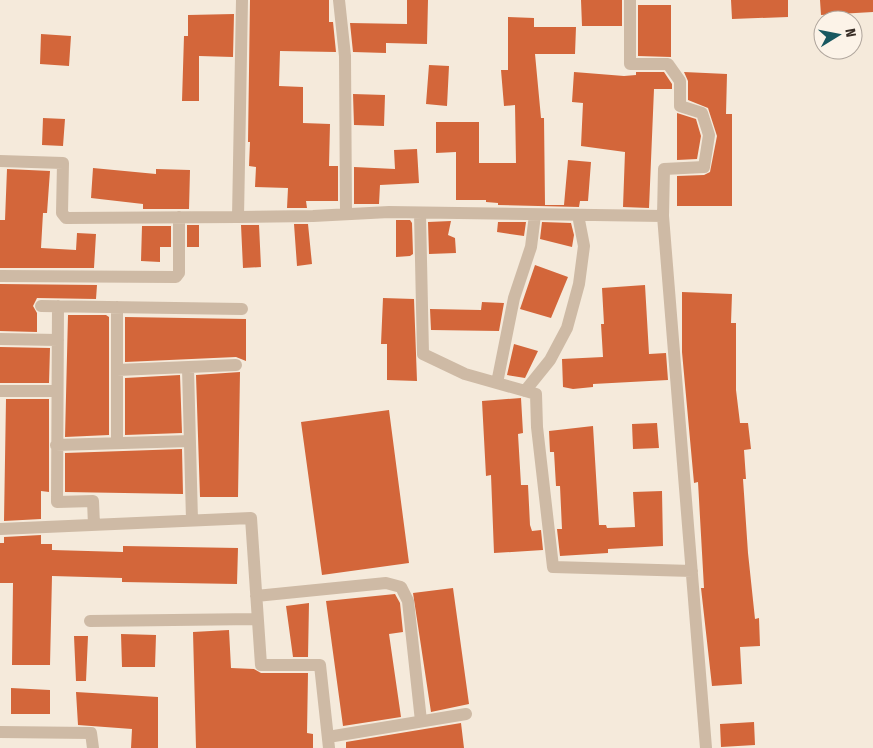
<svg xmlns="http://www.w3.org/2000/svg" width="873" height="748" font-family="'Fira Sans Condensed',sans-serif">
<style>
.building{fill:#d3663a}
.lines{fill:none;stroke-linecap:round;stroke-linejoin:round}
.minor{stroke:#cebaa5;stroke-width:12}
</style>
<rect width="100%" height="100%" fill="#f5eadb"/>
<path class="building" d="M 250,0 L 329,0 L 329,22 L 333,22 L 336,52 L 280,51 L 279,86 L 303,87 L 303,123 L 330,124 L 329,166 L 338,166 L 338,201 L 306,201 L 307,208 L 287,208 L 288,188 L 255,187 L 256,167 L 249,166 L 250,142 L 248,142 Z
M 407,0 L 428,0 L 427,44 L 386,43 L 386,53 L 353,52 L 350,23 L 407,24 Z
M 581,0 L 622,0 L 622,26 L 582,26 Z
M 731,0 L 788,0 L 788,17 L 732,19 Z
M 820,0 L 873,0 L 873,12 L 821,15 Z
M 638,5 L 671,5 L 671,57 L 638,56 Z
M 234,14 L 233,57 L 199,56 L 199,101 L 182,101 L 184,36 L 188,36 L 188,15 Z
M 508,17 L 534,18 L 534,27 L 576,27 L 575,54 L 535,54 L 541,118 L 544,118 L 545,205 L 564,205 L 568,160 L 591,162 L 588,201 L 580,201 L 579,207 L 498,205 L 498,203 L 486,202 L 486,200 L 456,200 L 456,152 L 436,153 L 436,122 L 479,122 L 479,163 L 516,163 L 515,105 L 504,106 L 501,70 L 508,70 Z
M 41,34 L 71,36 L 69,66 L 40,64 Z
M 429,65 L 449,66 L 447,106 L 426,104 Z
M 574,72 L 624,76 L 636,75 L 636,72 L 664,72 L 672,84 L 672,89 L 654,89 L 649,208 L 623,207 L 625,152 L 581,146 L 583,103 L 572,102 Z
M 684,72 L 727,74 L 726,114 L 732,114 L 732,206 L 677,206 L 677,176 L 704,175 L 710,172 L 717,136 L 708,108 L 688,100 L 688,81 Z
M 353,94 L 385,95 L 384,126 L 354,125 Z
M 677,113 L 696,119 L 701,136 L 697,159 L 677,160 Z
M 43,118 L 65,119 L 63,146 L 42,145 Z
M 417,149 L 419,183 L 380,185 L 379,204 L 354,204 L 354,167 L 395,169 L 394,150 Z
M 93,168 L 156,174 L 156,169 L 190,170 L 189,209 L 143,209 L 143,204 L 91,198 Z
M 7,169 L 50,171 L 47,213 L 43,213 L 41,248 L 76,250 L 77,233 L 96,234 L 94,268 L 0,268 L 0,220 L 5,220 Z
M 396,220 L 410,220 L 412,223 L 413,254 L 410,256 L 396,257 Z
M 451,221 L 448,235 L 455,238 L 456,253 L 429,254 L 428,222 Z
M 498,222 L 526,222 L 524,236 L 497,232 Z
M 542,222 L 571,223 L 574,235 L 572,247 L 540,239 Z
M 294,224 L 308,224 L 312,264 L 297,266 Z
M 187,225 L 199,225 L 199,247 L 187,247 Z
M 241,225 L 259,225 L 261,267 L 243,268 Z
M 142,226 L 171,226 L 171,247 L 160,247 L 160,262 L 141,261 Z
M 535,265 L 568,277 L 551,318 L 520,309 Z
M 0,284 L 97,285 L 96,299 L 37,298 L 33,306 L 37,313 L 37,332 L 0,331 Z
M 645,285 L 649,354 L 666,353 L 668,380 L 593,384 L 593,387 L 573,389 L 563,387 L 562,359 L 603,357 L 601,324 L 604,324 L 602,288 Z
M 682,292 L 732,294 L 731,323 L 736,323 L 736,390 L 740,423 L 748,423 L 751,449 L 744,450 L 746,479 L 743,479 L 748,553 L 755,619 L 759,618 L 760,646 L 740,647 L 742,684 L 712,686 L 701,588 L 704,588 L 698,482 L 694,483 L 682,352 Z
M 383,298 L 414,299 L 417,381 L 387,380 L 387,344 L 381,344 Z
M 482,302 L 504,303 L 499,331 L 431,330 L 430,309 L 481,310 Z
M 68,315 L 106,315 L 109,317 L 109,435 L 65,437 Z
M 125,317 L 246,319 L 246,361 L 236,357 L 125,362 Z
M 514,344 L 538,351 L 525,378 L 507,375 Z
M 0,347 L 50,348 L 49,383 L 0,383 Z
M 240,372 L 238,497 L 200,497 L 196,375 Z
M 180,375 L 182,433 L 125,435 L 125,378 Z
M 521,398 L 523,433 L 518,434 L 521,485 L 528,485 L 530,525 L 532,531 L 541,530 L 543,550 L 494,553 L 491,475 L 486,476 L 482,401 Z
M 6,399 L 49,399 L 49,492 L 41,491 L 41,519 L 4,521 Z
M 389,410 L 409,563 L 322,575 L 301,422 Z
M 657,423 L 659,448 L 633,449 L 632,424 Z
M 593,426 L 599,525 L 606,525 L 607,528 L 635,527 L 633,492 L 662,491 L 663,546 L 608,549 L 608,553 L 560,556 L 557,529 L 562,529 L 560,486 L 556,486 L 554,452 L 550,452 L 549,431 Z
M 182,449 L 183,494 L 65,492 L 65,453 Z
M 41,535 L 41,544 L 52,544 L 52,550 L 123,552 L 123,546 L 238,548 L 237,584 L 122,582 L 122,578 L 52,576 L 50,665 L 12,665 L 13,583 L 0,583 L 0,543 L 4,543 L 4,537 Z
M 453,588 L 469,704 L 431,712 L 413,593 Z
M 395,594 L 400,603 L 403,632 L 389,634 L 401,717 L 343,726 L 326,601 Z
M 309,603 L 308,657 L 293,657 L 286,606 Z
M 229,630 L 231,668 L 254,669 L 261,673 L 308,673 L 307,733 L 313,734 L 313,748 L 196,748 L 193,632 Z
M 121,634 L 156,635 L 155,667 L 122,667 Z
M 74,636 L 88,636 L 86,681 L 76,681 Z
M 11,688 L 50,690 L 50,714 L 11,714 Z
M 76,692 L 158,697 L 158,748 L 131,748 L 132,729 L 78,725 Z
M 754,722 L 755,745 L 721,747 L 720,724 Z
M 461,723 L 464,748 L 346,748 L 346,742 Z"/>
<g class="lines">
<path class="minor" d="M 242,0 L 238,217 L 313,216 L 389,212 L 663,216 L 706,748
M 339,0 L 345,56 L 346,214
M 630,0 L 630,64 L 668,64 L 680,81 L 680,106 L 702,113 L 709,135 L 704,167 L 664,169 L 663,216
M 0,161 L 63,163 L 62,213 L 66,218 L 238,217
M 420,213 L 423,354 L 465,374 L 536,394 L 537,427 L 553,567 L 692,571
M 0,276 L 176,277 L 179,273 L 179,217
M 41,306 L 242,309
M 58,306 L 57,502 L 93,501 L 94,525
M 117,307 L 117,370 L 236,365
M 0,339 L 58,340
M 188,368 L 192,520
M 117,370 L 117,443
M 497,383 L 514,298 L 531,247 L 535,215
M 0,391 L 57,391
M 525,391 L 550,360 L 567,328 L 579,284 L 584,246 L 578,215
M 56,445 L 190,441
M 0,529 L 251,518 L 261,665 L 320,665 L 329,748
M 256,596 L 386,583 L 401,587 L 408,601 L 421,721
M 90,621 L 257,619
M 0,732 L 91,733 L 93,748
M 328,737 L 466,714"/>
</g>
<g transform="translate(838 35) rotate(80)"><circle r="24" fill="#fcf3e8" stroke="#aea49b"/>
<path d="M0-4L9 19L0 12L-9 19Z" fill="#185860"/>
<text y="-8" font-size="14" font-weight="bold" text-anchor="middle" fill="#392e27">N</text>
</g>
</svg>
